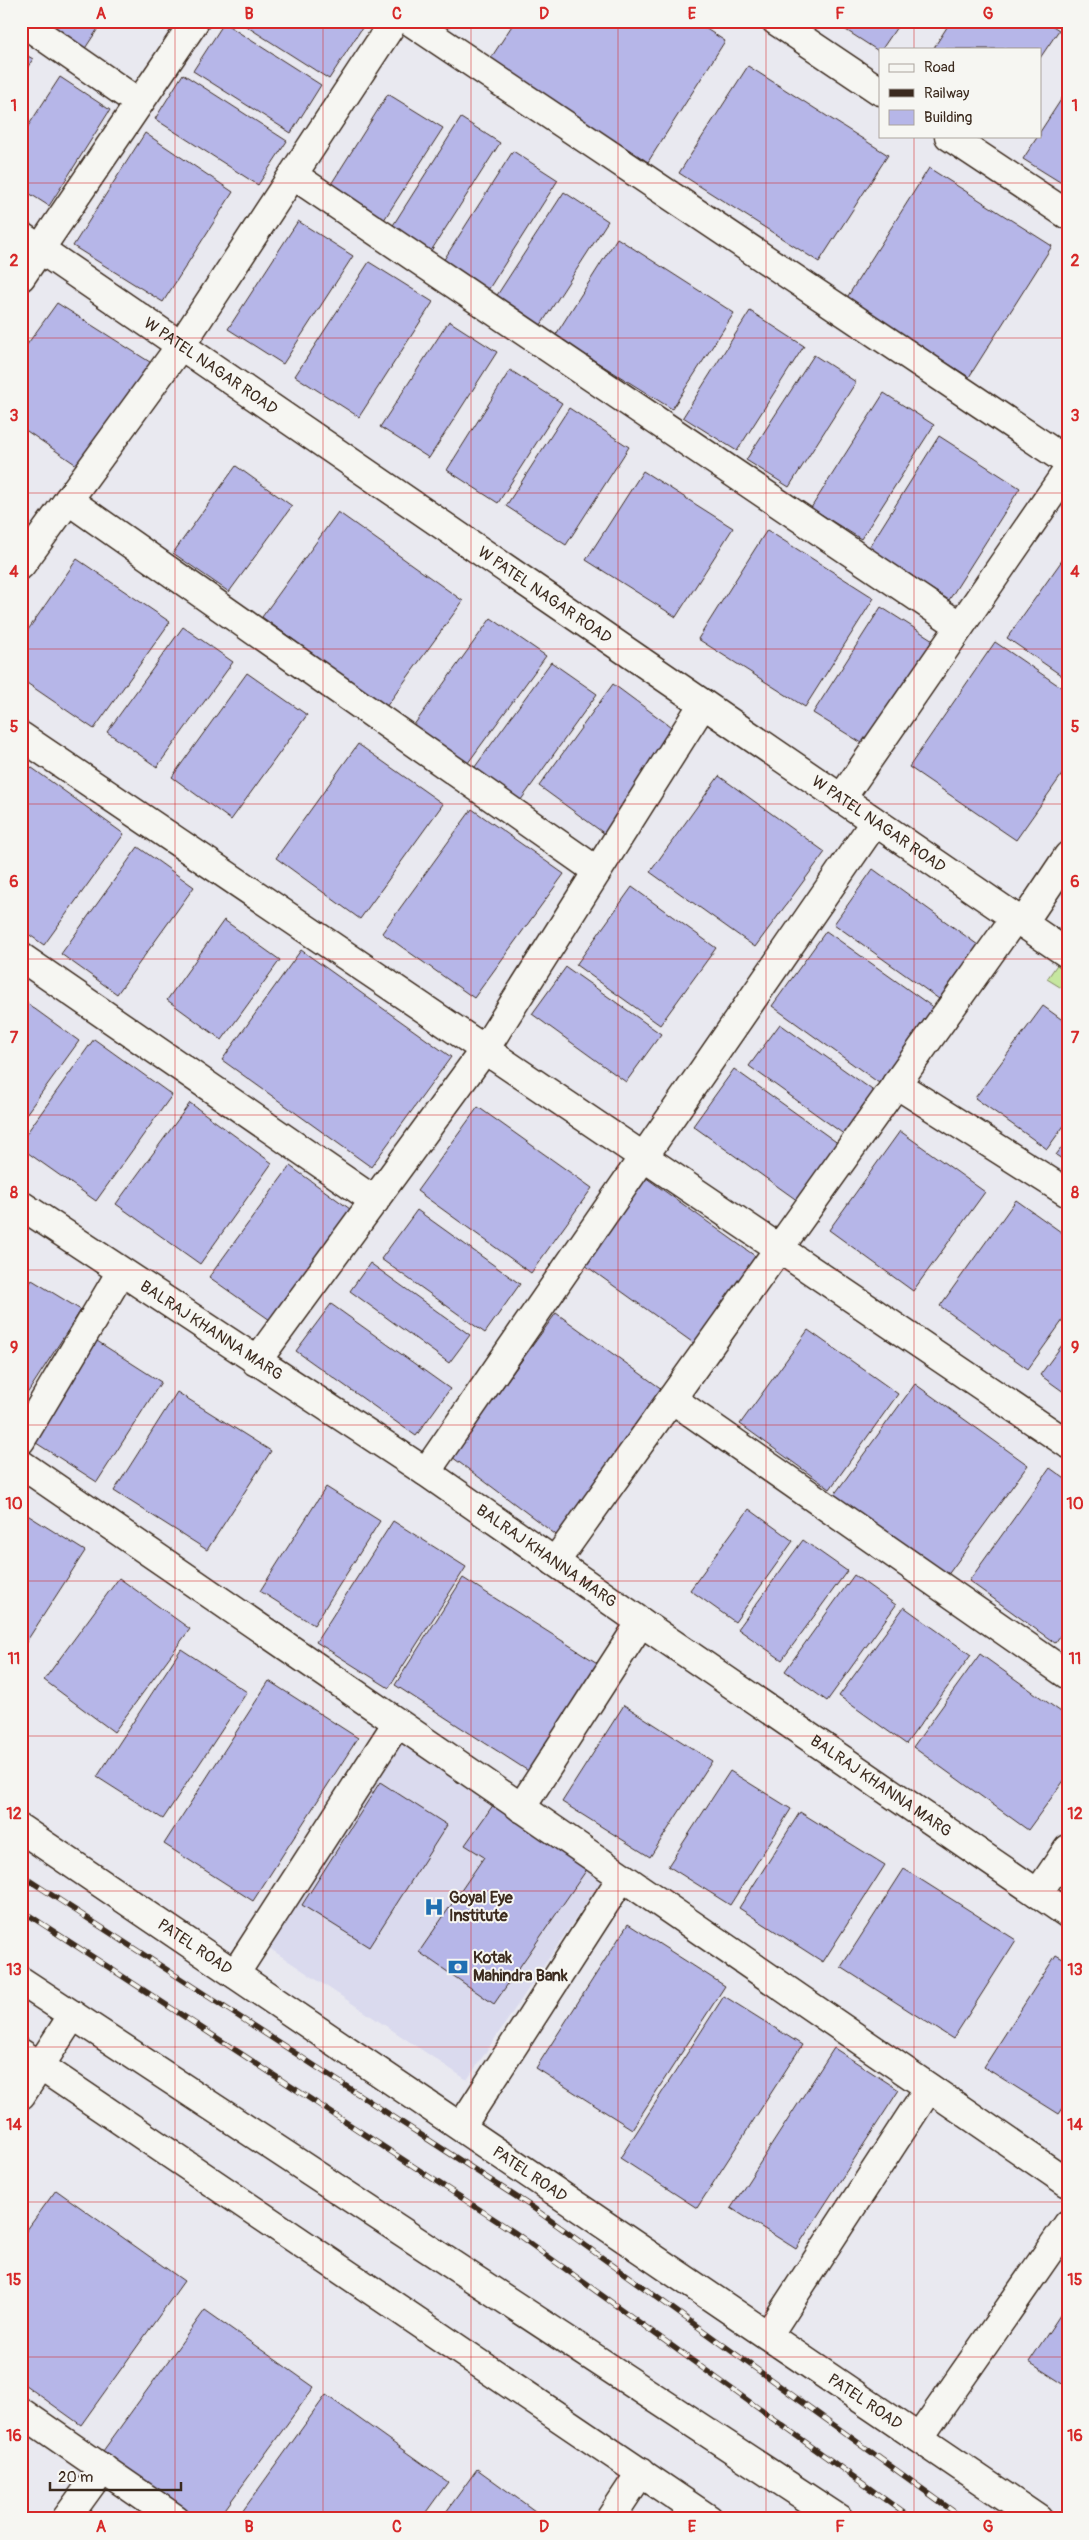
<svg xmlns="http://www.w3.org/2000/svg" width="1089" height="2540" font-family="Pangolin,sans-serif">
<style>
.built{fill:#dadaee}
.green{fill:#c6e7a0;stroke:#80885f}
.building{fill:#b6b6e8;stroke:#3b2a1e}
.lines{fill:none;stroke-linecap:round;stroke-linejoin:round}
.minor-casing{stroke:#3b2a1e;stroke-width:31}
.major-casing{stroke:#3b2a1e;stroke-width:31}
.minor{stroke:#f6f6f2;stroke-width:28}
.major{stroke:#f6f6f2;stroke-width:28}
.rail-casing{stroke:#3b2a1e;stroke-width:5.5}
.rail{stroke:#f6f6f2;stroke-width:4;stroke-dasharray:11;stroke-linecap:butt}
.grid{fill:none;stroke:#d62828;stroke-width:1;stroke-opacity:0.55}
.labels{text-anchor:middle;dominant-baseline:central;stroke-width:4;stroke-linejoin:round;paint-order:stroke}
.street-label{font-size:16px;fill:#3b2a1e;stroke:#f6f6f2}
.poi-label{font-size:16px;font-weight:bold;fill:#3b2a1e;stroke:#f6f6f2;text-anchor:start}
.neatline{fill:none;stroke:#d62828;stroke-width:2}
.grid-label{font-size:16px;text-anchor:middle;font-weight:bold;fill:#d62828}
</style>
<rect width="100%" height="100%" fill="#e9e9f0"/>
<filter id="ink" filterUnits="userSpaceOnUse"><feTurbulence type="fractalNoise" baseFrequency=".02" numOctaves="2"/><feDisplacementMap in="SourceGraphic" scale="10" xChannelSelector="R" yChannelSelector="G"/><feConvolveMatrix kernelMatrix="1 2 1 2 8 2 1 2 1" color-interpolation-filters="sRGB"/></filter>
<g filter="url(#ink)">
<path class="built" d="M 401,1734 L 607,1872 L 467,2080 L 260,1942 Z"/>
<path class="green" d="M 1068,949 L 1068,992 L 1047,979 Z"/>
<path class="building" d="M 38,21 L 103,21 L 84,50 Z
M 238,21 L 351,21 L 362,28 L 329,79 Z
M 515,21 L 694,21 L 725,41 L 648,162 L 489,61 Z
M 832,21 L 901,21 L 880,52 Z
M 951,21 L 1045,21 L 1059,30 L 1040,58 L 1040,49 L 933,49 Z
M 224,23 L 321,85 L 291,133 L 193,71 Z
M 21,52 L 33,59 L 21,77 Z
M 748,66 L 888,155 L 819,262 L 679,173 Z
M 183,74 L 287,141 L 258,185 L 155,119 Z
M 60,77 L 110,110 L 49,206 L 21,188 L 21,137 Z
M 1068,89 L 1068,187 L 1023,159 L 1038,136 L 1040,136 L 1040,132 Z
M 388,94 L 443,128 L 382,223 L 328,189 Z
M 461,118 L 500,143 L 429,254 L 390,230 Z
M 145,133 L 233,192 L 163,302 L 73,246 Z
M 513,151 L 558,180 L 483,298 L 438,269 Z
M 929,168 L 1052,246 L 969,377 L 846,299 Z
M 564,192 L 608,221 L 537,331 L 492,303 Z
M 298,221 L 353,256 L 283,364 L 228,329 Z
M 617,238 L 734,313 L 672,409 L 555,336 Z
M 369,262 L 433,302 L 359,417 L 295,376 Z
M 57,303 L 153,364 L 81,468 L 21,427 L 21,353 Z
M 750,311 L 804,346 L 737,451 L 683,417 Z
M 449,321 L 497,352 L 429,458 L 380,427 Z
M 814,355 L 856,382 L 789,487 L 746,460 Z
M 510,370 L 562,403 L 498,503 L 447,470 Z
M 884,393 L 934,425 L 861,539 L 811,508 Z
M 569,408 L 629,447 L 566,545 L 506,506 Z
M 939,436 L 1020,488 L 949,600 L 868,549 Z
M 236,466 L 292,506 L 229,592 L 173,553 Z
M 643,471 L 733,528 L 676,617 L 586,560 Z
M 338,512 L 463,601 L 386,707 L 262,617 Z
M 767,530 L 874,598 L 805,707 L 698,639 Z
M 1068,552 L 1068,680 L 1007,638 Z
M 77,559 L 170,622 L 94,729 L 21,679 L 21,640 Z
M 881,607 L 933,640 L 865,745 L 813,713 Z
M 491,618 L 546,656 L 465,767 L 411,729 Z
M 183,627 L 233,662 L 157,767 L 107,732 Z
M 995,642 L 1068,692 L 1068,766 L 1016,840 L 909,767 Z
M 551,662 L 597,694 L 518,804 L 472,771 Z
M 247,673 L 307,715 L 231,820 L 172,777 Z
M 613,684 L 678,732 L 605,834 L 539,786 Z
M 358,744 L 443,804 L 360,919 L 276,858 Z
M 21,760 L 124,834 L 44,945 L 21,929 Z
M 719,776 L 825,852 L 755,947 L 650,872 Z
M 472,809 L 564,874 L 474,998 L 382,933 Z
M 138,847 L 194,887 L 117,994 L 61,954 Z
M 873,869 L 978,945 L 939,999 L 834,924 Z
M 632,887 L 716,948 L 660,1025 L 576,965 Z
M 224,920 L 280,960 L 222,1040 L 167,1000 Z
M 826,931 L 934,1008 L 879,1083 L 772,1006 Z
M 301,950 L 451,1057 L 371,1167 L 222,1060 Z
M 566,967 L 661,1034 L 626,1082 L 532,1014 Z
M 21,999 L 79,1041 L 21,1121 Z
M 1043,1006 L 1068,1024 L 1068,1120 L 1047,1149 L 975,1098 Z
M 780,1024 L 875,1092 L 845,1135 L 749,1066 Z
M 94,1039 L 172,1095 L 96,1201 L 21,1148 L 21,1141 Z
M 734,1069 L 839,1144 L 798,1201 L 693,1126 Z
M 190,1103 L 272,1163 L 200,1264 L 116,1204 Z
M 478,1107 L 592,1188 L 531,1273 L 417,1191 Z
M 900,1131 L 985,1192 L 913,1291 L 829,1230 Z
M 1068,1139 L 1068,1163 L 1056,1155 Z
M 290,1166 L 350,1209 L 270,1320 L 209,1277 Z
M 645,1177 L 762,1261 L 699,1347 L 582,1263 Z
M 1016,1200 L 1068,1237 L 1068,1313 L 1028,1369 L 940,1306 Z
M 417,1210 L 520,1284 L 485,1333 L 381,1259 Z
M 370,1263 L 470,1335 L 449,1363 L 350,1291 Z
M 32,1280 L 81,1310 L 23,1400 L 21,1399 L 21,1296 Z
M 331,1304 L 450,1389 L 416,1436 L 296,1351 Z
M 556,1313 L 666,1392 L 559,1537 L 452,1457 Z
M 808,1330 L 898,1394 L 830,1489 L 740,1424 Z
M 1068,1337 L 1068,1395 L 1040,1375 Z
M 97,1341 L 161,1382 L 97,1482 L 33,1441 Z
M 915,1384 L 1028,1465 L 947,1576 L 834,1495 Z
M 177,1392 L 271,1451 L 207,1550 L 114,1491 Z
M 1050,1468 L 1068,1481 L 1068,1625 L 1055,1643 L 969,1581 Z
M 326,1487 L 380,1521 L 314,1625 L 260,1591 Z
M 749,1509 L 793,1541 L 735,1622 L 690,1590 Z
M 21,1511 L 85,1551 L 21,1650 Z
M 393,1521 L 466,1567 L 389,1688 L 316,1642 Z
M 803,1540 L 847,1571 L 782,1660 L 738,1629 Z
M 854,1575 L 896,1605 L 827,1701 L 785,1671 Z
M 119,1578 L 190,1629 L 114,1732 L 44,1680 Z
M 463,1578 L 602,1666 L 533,1774 L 395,1685 Z
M 904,1607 L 971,1655 L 906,1744 L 839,1696 Z
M 181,1649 L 247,1692 L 163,1819 L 97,1777 Z
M 980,1654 L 1068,1717 L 1068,1775 L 1028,1830 L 913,1747 Z
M 269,1681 L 358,1738 L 253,1901 L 164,1844 Z
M 624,1705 L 712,1761 L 650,1857 L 562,1802 Z
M 730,1771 L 791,1809 L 730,1905 L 668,1866 Z
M 380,1782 L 447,1825 L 369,1947 L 302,1905 Z
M 496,1801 L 590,1865 L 494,2004 L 419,1952 L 484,1857 L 465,1845 Z
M 800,1812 L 885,1865 L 823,1962 L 739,1908 Z
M 904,1869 L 1016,1940 L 953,2039 L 841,1967 Z
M 628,1924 L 725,1986 L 632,2129 L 536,2068 Z
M 1056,1955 L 1068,1962 L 1068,2101 L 1059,2114 L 984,2067 Z
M 724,1996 L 802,2045 L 697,2208 L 620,2158 Z
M 834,2048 L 899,2090 L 796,2249 L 731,2208 Z
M 56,2190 L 184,2281 L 81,2425 L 21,2382 L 21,2238 Z
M 1068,2303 L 1068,2387 L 1029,2362 Z
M 205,2310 L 314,2387 L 218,2519 L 199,2519 L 103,2451 Z
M 326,2395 L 448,2482 L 421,2519 L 237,2519 Z
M 477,2469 L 546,2519 L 441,2519 Z"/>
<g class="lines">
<defs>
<g id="minor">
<path d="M 21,21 L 139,103"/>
<path d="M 410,21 L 1068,462"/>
<path d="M 776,21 L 880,91"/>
<path d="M 949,136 L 1068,215"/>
<path d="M 293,175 L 960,626"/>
<path id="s1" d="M 21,236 L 1068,954"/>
<path d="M 21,277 L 195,21"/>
<path d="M 68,500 L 597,871"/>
<path d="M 21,565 L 181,345 L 394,21"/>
<path d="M 21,736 L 1068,1444"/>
<path d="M 841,799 L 1068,470"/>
<path d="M 1023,923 L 1068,856"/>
<path d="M 21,957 L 375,1201"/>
<path d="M 896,1084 L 1068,1193"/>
<path id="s2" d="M 21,1205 L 426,1472 L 641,1622 L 1068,1914"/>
<path d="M 256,1362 L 485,1049 L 703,704"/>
<path d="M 672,1399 L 1068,1675"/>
<path d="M 21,1440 L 121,1272"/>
<path d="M 21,1464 L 1068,2183"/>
<path d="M 426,1472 L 874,823"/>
<path d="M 555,1562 L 1015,918"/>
<path d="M 521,1808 L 641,1622"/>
<path d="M 1038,1893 L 1068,1849"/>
<path d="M 235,1974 L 397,1723"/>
<path d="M 21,2053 L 709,2519"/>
<path d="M 21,2095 L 73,2015"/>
<path d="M 461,2127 L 622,1877"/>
<path d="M 768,2335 L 929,2088"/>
<path d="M 21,2412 L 176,2519"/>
<path d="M 919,2438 L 1068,2224"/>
<path d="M 66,2519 L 103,2468"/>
<path d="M 610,2519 L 641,2472"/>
</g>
<g id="major">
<path id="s3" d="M 21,1829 L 1038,2519"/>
<path d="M 21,1981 L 839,2519"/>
</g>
</defs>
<use href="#minor" class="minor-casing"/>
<use href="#major" class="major-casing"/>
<use href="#minor" class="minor"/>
<use href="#major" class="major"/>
<defs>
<path id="rail" d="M 21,1875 L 532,2207 L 964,2519
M 21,1910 L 514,2232 L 912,2519"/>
</defs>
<use href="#rail" class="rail-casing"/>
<use href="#rail" class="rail"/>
</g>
</g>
<path class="grid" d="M 175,21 L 175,2519M 323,21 L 323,2519M 471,21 L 471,2519M 618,21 L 618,2519M 766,21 L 766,2519M 914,21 L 914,49M 914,136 L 914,2519M 21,183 L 1068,183M 21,338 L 1068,338M 21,493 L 1068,493M 21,649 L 1068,649M 21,804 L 1068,804M 21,959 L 1068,959M 21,1115 L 1068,1115M 21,1270 L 1068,1270M 21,1425 L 1068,1425M 21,1581 L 1068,1581M 21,1736 L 1068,1736M 21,1891 L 1068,1891M 21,2047 L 1068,2047M 21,2202 L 1068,2202M 21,2357 L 1068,2357"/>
<defs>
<symbol id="hospital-bare" viewBox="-9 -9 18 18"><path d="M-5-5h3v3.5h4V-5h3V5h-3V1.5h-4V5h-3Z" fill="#1f6fb2" stroke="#f6f6f2" stroke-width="2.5" paint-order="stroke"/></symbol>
<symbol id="bank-bare" viewBox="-9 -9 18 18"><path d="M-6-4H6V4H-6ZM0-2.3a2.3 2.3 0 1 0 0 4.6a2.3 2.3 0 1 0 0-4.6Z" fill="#1f6fb2" stroke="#f6f6f2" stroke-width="2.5" paint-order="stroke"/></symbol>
</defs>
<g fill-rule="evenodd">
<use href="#hospital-bare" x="420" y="1893" width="28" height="28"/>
<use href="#bank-bare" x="444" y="1953" width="28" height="28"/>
</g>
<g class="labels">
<g class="street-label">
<text stroke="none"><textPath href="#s1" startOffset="230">W PATEL NAGAR ROAD</textPath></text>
<text stroke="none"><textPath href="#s1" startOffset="635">W PATEL NAGAR ROAD</textPath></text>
<text stroke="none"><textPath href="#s1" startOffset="1040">W PATEL NAGAR ROAD</textPath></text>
<text stroke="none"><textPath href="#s2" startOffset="228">BALRAJ KHANNA MARG</textPath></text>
<text stroke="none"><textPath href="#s2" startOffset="632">BALRAJ KHANNA MARG</textPath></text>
<text stroke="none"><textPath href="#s2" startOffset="1038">BALRAJ KHANNA MARG</textPath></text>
<text stroke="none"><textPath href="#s3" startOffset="210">PATEL ROAD</textPath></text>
<text stroke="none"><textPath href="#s3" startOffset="615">PATEL ROAD</textPath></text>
<text stroke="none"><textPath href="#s3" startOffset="1020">PATEL ROAD</textPath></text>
</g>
<g class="poi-label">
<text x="449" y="1898">Goyal Eye<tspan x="449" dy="18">Institute</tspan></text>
<text x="473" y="1958">Kotak<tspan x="473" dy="18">Mahindra Bank</tspan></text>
</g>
</g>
<rect width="1089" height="2540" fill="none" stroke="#f6f6f2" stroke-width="55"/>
<rect x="879" y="48" width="162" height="90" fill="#f6f6f2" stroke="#aba49d"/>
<rect x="889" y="64" width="25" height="8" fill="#f6f6f2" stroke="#aba49d"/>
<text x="924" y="72" font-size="15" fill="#3b2a1e">Road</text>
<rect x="889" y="89" width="25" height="8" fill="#3b2a1e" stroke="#aba49d"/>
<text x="924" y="98" font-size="15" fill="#3b2a1e">Railway</text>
<rect x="889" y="110" width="25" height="15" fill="#b6b6e8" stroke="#aba49d"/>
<text x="924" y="122" font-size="15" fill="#3b2a1e">Building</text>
<path d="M50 2482v8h131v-8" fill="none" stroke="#3b2a1e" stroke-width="2.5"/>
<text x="58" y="2482" font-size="15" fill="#3b2a1e" stroke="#f6f6f2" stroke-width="4" paint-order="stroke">20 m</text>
<rect x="28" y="28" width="1034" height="2484" class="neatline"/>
<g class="grid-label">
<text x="101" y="19">A</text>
<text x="249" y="19">B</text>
<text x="397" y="19">C</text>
<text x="544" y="19">D</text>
<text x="692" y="19">E</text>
<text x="840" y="19">F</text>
<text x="988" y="19">G</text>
<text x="14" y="111">1</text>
<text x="1075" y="111">1</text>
<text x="14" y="266">2</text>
<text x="1075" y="266">2</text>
<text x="14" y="421">3</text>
<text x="1075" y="421">3</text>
<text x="14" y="577">4</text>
<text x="1075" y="577">4</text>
<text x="14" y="732">5</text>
<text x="1075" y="732">5</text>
<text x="14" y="887">6</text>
<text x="1075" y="887">6</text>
<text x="14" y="1043">7</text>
<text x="1075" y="1043">7</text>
<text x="14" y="1198">8</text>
<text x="1075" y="1198">8</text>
<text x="14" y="1353">9</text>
<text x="1075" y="1353">9</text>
<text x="14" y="1509">10</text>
<text x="1075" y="1509">10</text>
<text x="14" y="1664">11</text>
<text x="1075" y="1664">11</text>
<text x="14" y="1819">12</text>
<text x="1075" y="1819">12</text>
<text x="14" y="1975">13</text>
<text x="1075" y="1975">13</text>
<text x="14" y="2130">14</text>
<text x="1075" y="2130">14</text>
<text x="14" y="2285">15</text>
<text x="1075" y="2285">15</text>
<text x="14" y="2441">16</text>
<text x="1075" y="2441">16</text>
<text x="101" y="2532">A</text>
<text x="249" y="2532">B</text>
<text x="397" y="2532">C</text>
<text x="544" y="2532">D</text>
<text x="692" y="2532">E</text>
<text x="840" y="2532">F</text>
<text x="988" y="2532">G</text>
</g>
</svg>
